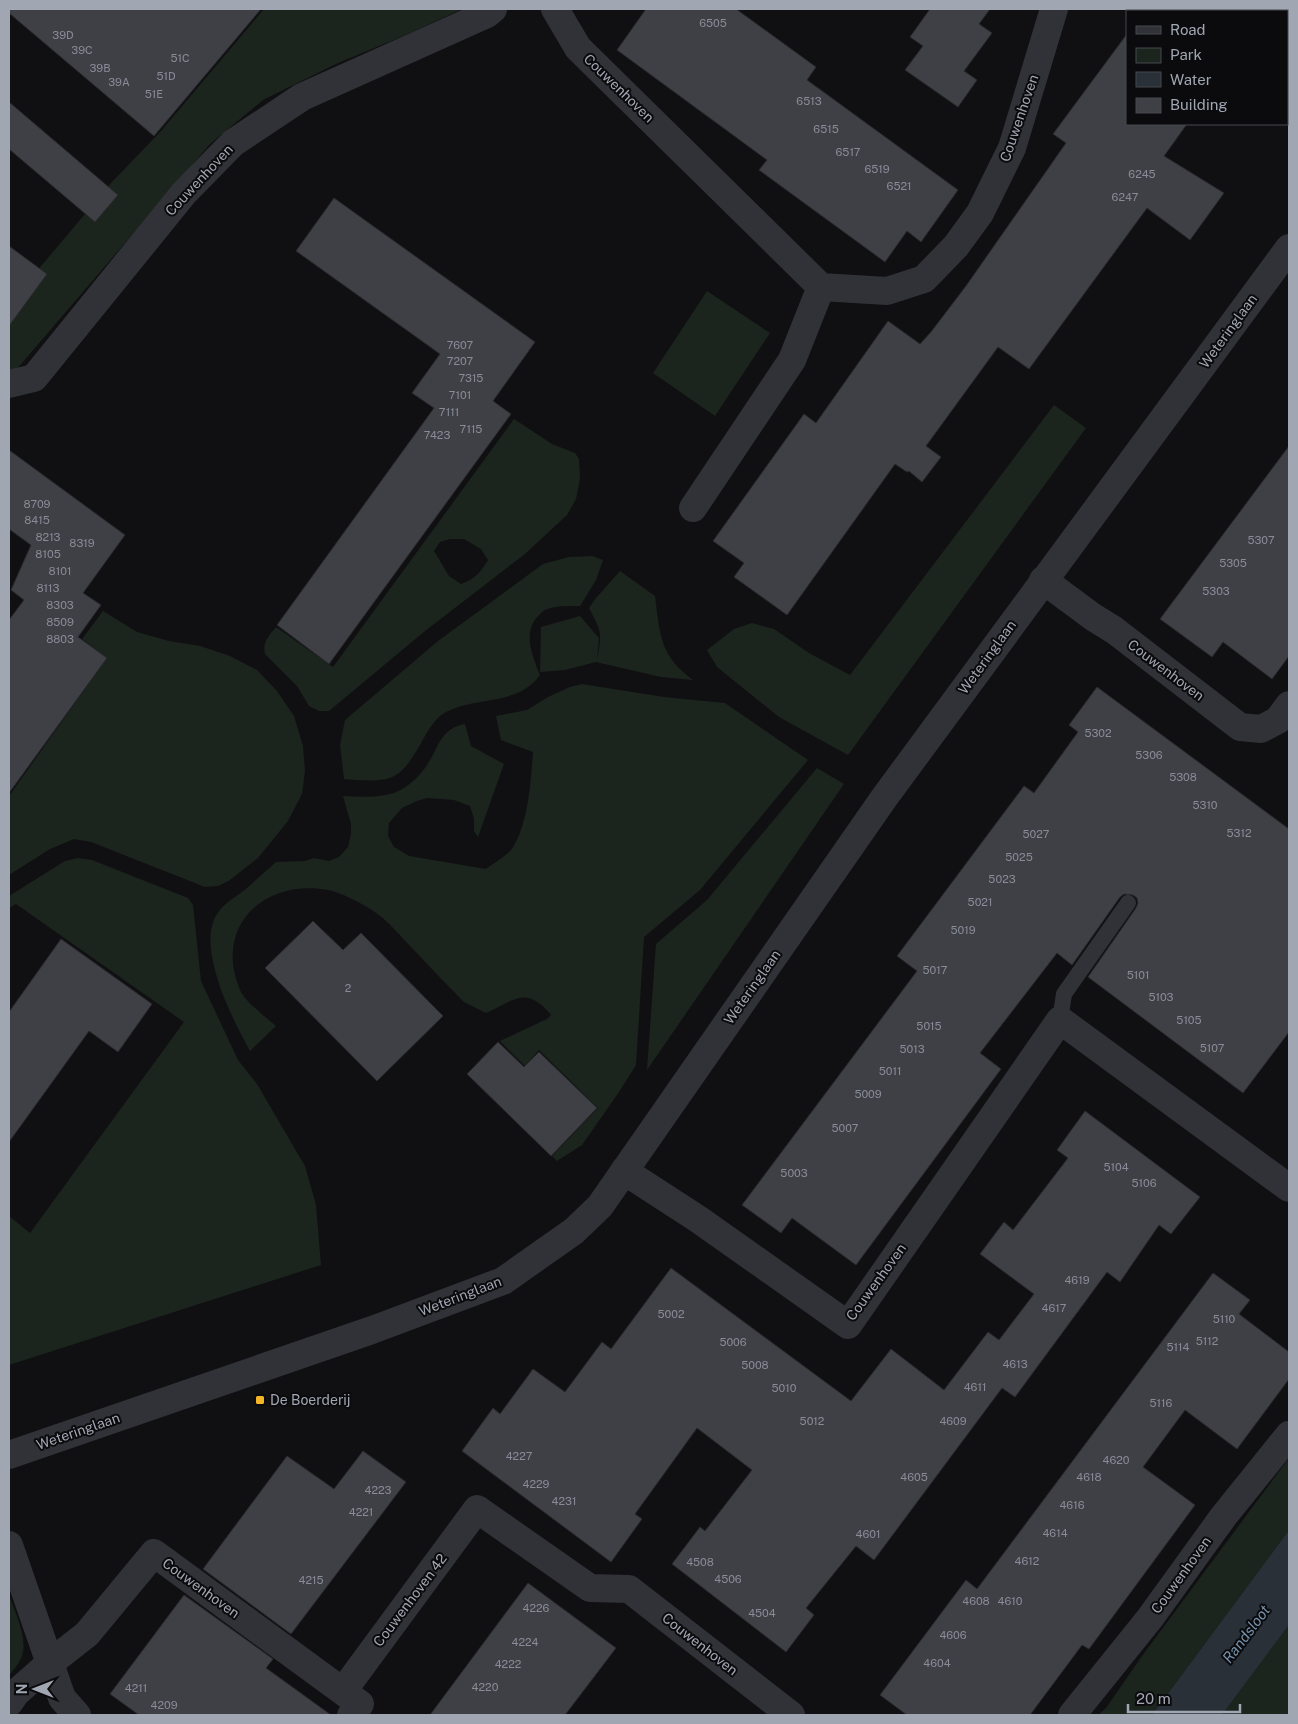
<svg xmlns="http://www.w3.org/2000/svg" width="1298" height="1724" font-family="'Public Sans',sans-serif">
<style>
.green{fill:#1c241e;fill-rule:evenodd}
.water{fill:#293037}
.building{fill:#3f4045;stroke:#2a2a2e}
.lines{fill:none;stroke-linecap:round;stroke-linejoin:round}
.service{stroke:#313237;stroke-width:16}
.minor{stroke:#313237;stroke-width:28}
.tertiary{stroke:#313237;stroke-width:28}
.poi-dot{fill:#f4b626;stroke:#0b0b0d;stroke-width:2}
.labels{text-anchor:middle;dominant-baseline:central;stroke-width:4;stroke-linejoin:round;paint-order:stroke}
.number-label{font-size:11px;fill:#888c98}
.street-label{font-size:14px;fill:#a1a6b3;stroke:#0b0b0d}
.poi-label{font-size:14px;fill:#a1a6b3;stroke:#0b0b0d;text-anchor:start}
.water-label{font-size:15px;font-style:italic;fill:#7793af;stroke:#0b0b0d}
</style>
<rect width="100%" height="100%" fill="#101012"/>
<path class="green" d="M 264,9 L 462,9 L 408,34 L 338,63 L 263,100 L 210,144 L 16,370 L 9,370 L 9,304 L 112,182 L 161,131 Z
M 707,291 L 770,333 L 715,416 L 653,373 Z
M 1054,405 L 1086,428 L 848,755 L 779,717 L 717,667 L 707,650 L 734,629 L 752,623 L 774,629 L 809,653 L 850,675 Z
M 514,419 L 552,444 L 575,453 L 579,459 L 580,479 L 576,499 L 567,515 L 525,554 L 425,631 L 329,711 L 319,711 L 309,706 L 297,686 L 265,654 C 262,642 269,636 276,627 L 333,667 ZM 450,539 L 464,539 L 481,549 L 488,560 C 482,571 474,580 461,584 L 449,576 L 434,551 L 440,542 Z
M 592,556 L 603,560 L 596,580 L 580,606 C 570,606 555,605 545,610 C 544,610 539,615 539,615 C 522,632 532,655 540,675 C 518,706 477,696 446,712 C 438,716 431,726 426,734 C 419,747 407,770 394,776 C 381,783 358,780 344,779 L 340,745 L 345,720 L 438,641 L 543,564 L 569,557 Z
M 620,571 L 655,596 C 660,635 660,656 693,680 L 661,677 L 596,662 L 565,670 L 540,672 L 541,627 L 580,616 L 599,638 L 597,660 C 602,633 602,633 589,608 L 596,598 Z
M 103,611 L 137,632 L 169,641 L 200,646 L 230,656 L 257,670 L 277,691 L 294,716 L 303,746 L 305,771 L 302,794 L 288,821 L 258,858 L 230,880 L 218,886 L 205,887 L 91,842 L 74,839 L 50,849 L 9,875 L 9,796 L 107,658 L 82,639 Z
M 582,684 L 664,697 L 725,703 L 808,760 L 700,890 L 644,937 L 636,1065 L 619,1092 L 582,1145 L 557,1161 L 552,1156 L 598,1108 L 539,1050 L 525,1066 L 500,1041 L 547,1019 L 551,1015 C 526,984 514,1001 486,1013 L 464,1002 C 446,984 429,966 411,947 C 401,937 391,924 379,915 C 367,906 343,893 328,890 C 263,878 212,928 241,992 C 245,1001 268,1019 276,1026 L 250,1051 C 233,1020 192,942 220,910 C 227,901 239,895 247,888 C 257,879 267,870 276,862 L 305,861 L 314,858 L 329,861 L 339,857 L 348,847 L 351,834 L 351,824 L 343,796 C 360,797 378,798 394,793 C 406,789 420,776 427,765 C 439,748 439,729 465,724 L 471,746 L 504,764 L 478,837 L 474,831 L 474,819 L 470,806 L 454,800 L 427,798 L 417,801 L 402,808 L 389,823 L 388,836 L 394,847 L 409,856 L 486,869 C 494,863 505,857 511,850 C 528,827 531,780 533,752 L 501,740 L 496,716 L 527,710 L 548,697 L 570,687 Z
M 817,768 L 844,784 L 647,1070 L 656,944 L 707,900 Z
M 78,858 L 92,860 L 188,898 L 193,905 L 201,981 L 238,1060 L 257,1084 L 305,1166 L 316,1205 L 321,1265 L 9,1365 L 9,1216 L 30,1233 L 184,1022 L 16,904 L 9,908 L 9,896 L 65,861 Z
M 1289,1458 L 1289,1530 L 1152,1715 L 1098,1715 L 1106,1708 L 1142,1656 Z
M 9,1595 C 15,1612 28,1638 22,1656 C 19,1664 13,1670 9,1676 Z
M 1289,1625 L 1289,1715 L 1222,1715 Z"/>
<path class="water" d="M 1289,1530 L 1289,1625 L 1222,1715 L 1152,1715 Z"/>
<path class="building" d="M 9,9 L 261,9 L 154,136 L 9,13 Z
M 646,9 L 736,9 L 816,67 L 807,80 L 958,190 L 921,242 L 907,231 L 885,262 L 759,170 L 767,160 L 617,50 Z
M 930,9 L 990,9 L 979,24 L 992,33 L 964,71 L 977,80 L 958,107 L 905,70 L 923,46 L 910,37 Z
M 1127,34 L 1127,124 L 1187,124 L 1164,156 L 1224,193 L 1190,240 L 1147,208 L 1029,369 L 998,347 L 926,446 L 941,457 L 922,482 L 909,471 L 907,472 L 895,464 L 787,615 L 734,577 L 744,563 L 713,541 L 804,414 L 816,423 L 888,321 L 920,344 L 931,332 L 966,286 L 1066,143 L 1053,134 Z
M 9,102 L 118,195 L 95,222 L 9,149 Z
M 334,198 L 535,342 L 493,401 L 511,414 L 329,664 L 277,625 L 434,408 L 412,393 L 440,354 L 296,251 Z
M 9,246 L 47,274 L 9,326 Z
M 1289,446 L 1289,656 L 1272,679 L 1223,642 L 1212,657 L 1160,619 Z
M 9,450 L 125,535 L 83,593 L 101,605 L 78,637 L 107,658 L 9,793 L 9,620 L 24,600 L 11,590 L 31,545 L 9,529 Z
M 1097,687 L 1289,829 L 1289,1032 L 1243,1093 L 1088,977 L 1136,908 L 1138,903 L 1137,898 L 1133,895 L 1124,894 L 1120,897 L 1072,965 L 1057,953 L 980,1053 L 1001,1069 L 856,1265 L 792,1218 L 781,1233 L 742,1205 L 917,971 L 897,956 L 1024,786 L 1034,793 L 1078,732 L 1069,725 Z
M 313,921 L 343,950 L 361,933 L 443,1016 L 377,1081 L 265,968 Z
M 61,939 L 152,1004 L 118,1052 L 89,1031 L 9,1142 L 9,1012 Z
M 498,1042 L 524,1067 L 539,1052 L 597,1108 L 551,1156 L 467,1074 Z
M 1085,1111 L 1200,1197 L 1171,1234 L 1159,1225 L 1120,1282 L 1107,1272 L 1015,1397 L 1002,1388 L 874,1560 L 856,1546 L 806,1608 L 814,1615 L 786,1652 L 672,1564 L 700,1527 L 705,1531 L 752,1470 L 697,1428 L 635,1514 L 642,1519 L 611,1562 L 462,1451 L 493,1408 L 500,1414 L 533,1369 L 565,1392 L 602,1342 L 611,1349 L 671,1268 L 851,1401 L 891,1349 L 944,1390 L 988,1332 L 999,1340 L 1034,1294 L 980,1254 L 1004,1222 L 1013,1230 L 1068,1158 L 1057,1150 Z
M 1213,1273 L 1250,1300 L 1239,1314 L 1289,1352 L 1289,1379 L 1237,1449 L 1185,1410 L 1143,1467 L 1195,1505 L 1089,1649 L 1082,1645 L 1030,1715 L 907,1715 L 880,1695 L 966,1580 L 977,1589 Z
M 363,1451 L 406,1482 L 291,1634 L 203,1569 L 287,1456 L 334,1489 Z
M 528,1583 L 616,1648 L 565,1715 L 430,1715 Z
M 184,1595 L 273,1659 L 266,1668 L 331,1715 L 139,1715 L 110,1694 Z"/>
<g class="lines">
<path class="service" d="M 1060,1020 L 1064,994 L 1128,903"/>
<path class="minor" d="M 555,9 L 578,48 L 821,287 L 887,291 L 924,279 L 956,246 L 980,213 L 1012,148 L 1054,9
M 9,384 L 34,378 L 184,193 L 233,143 L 302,97 L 487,14 L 493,9
M 693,508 L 792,360 L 821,287
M 1043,580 L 1093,617 L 1114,630 L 1240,727 L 1261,729 L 1278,720 L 1289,705
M 624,1171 L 698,1219 L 848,1325 L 1060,1020 L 1289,1188
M 9,1545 L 62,1698 L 77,1715
M 343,1691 L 477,1509 L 590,1588 L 629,1589 L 791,1715
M 9,1703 L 16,1693 L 50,1663 L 87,1634 L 154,1553 L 360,1704 L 351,1715
M 1072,1715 L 1150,1618 L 1223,1517 L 1289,1435"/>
<path class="tertiary" d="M 9,1455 L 372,1330 L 503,1281 L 574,1231 L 600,1206 L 884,798 L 1289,248"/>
</g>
<rect class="poi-dot" x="255" y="1395" width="10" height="10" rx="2.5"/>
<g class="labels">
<g class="number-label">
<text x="713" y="23">6505</text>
<text x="63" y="35">39D</text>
<text x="82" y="50">39C</text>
<text x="180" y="58">51C</text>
<text x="100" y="68">39B</text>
<text x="166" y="76">51D</text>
<text x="119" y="82">39A</text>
<text x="154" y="94">51E</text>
<text x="809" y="101">6513</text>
<text x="826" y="129">6515</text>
<text x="848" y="152">6517</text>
<text x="877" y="169">6519</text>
<text x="1142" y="174">6245</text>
<text x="899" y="186">6521</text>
<text x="1125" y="197">6247</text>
<text x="460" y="345">7607</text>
<text x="460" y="361">7207</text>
<text x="471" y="378">7315</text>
<text x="460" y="395">7101</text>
<text x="449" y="412">7111</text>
<text x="471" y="429">7115</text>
<text x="437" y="435">7423</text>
<text x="37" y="504">8709</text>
<text x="37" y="520">8415</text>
<text x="48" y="537">8213</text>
<text x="1261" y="540">5307</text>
<text x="82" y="543">8319</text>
<text x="48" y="554">8105</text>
<text x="1233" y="563">5305</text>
<text x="60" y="571">8101</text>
<text x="48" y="588">8113</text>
<text x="1216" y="591">5303</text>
<text x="60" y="605">8303</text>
<text x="60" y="622">8509</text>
<text x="60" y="639">8803</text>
<text x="1098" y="733">5302</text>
<text x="1149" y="755">5306</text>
<text x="1183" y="777">5308</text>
<text x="1205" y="805">5310</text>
<text x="1239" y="833">5312</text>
<text x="1036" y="834">5027</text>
<text x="1019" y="857">5025</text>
<text x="1002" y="879">5023</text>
<text x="980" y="902">5021</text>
<text x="963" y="930">5019</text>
<text x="935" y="970">5017</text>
<text x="1138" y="975">5101</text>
<text x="348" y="988">2</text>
<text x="1161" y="997">5103</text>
<text x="1189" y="1020">5105</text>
<text x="929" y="1026">5015</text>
<text x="1212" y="1048">5107</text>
<text x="912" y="1049">5013</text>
<text x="890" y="1071">5011</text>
<text x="868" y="1094">5009</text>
<text x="845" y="1128">5007</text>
<text x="1116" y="1167">5104</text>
<text x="794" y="1173">5003</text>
<text x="1144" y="1183">5106</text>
<text x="1077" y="1280">4619</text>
<text x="1054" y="1308">4617</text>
<text x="671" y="1314">5002</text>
<text x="1224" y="1319">5110</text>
<text x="1207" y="1341">5112</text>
<text x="733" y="1342">5006</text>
<text x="1178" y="1347">5114</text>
<text x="1015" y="1364">4613</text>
<text x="755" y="1365">5008</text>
<text x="975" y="1387">4611</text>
<text x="784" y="1388">5010</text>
<text x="1161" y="1403">5116</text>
<text x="812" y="1421">5012</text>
<text x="953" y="1421">4609</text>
<text x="519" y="1456">4227</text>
<text x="1116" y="1460">4620</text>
<text x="914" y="1477">4605</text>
<text x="1089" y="1477">4618</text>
<text x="536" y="1484">4229</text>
<text x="378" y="1490">4223</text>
<text x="564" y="1501">4231</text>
<text x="1072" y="1505">4616</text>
<text x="361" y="1512">4221</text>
<text x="1055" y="1533">4614</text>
<text x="868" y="1534">4601</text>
<text x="1027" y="1561">4612</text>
<text x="700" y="1562">4508</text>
<text x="728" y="1579">4506</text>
<text x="311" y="1580">4215</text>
<text x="976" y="1601">4608</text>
<text x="1010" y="1601">4610</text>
<text x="536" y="1608">4226</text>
<text x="762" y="1613">4504</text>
<text x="953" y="1635">4606</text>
<text x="525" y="1642">4224</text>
<text x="937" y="1663">4604</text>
<text x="508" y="1664">4222</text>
<text x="485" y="1687">4220</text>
<text x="136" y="1688">4211</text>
<text x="164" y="1705">4209</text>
</g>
<g class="street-label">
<text transform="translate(619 88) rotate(44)">Couwenhoven</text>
<text transform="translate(1019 118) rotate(-71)">Couwenhoven</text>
<text transform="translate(199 180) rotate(-47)">Couwenhoven</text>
<text transform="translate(1228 331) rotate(-54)">Weteringlaan</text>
<text transform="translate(987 657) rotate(-54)">Weteringlaan</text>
<text transform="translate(1166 670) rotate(37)">Couwenhoven</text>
<text transform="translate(752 987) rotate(-55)">Weteringlaan</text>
<text transform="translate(876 1282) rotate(-54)">Couwenhoven</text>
<text transform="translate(460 1296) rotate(-21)">Weteringlaan</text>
<text transform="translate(78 1431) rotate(-19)">Weteringlaan</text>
<text transform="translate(1181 1575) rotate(-54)">Couwenhoven</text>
<text transform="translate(201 1588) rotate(36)">Couwenhoven</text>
<text transform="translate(410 1600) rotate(-53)">Couwenhoven 42</text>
<text transform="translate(700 1644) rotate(38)">Couwenhoven</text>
</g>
<g class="poi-label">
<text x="270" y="1400">De Boerderij</text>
</g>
<g class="water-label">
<text transform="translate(1246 1634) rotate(-53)">Randsloot</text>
</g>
</g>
<rect width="1298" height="1724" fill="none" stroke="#a1a6b3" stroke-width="20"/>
<rect x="1126" y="10" width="162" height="115" fill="#0b0b0d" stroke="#47494f"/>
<rect x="1136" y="26" width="25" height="8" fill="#313237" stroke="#47494f"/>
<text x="1170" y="35" font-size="15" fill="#a1a6b3">Road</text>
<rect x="1136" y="48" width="25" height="15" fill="#1c241e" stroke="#47494f"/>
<text x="1170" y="60" font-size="15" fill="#a1a6b3">Park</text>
<rect x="1136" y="72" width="25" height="15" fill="#293037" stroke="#47494f"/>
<text x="1170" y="85" font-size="15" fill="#a1a6b3">Water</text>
<rect x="1136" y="98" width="25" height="15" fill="#3f4045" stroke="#47494f"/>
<text x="1170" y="110" font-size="15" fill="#a1a6b3">Building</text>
<g transform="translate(35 1689) rotate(270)" stroke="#0b0b0d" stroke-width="4" paint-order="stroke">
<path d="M0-4L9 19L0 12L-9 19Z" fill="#a1a6b3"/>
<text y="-8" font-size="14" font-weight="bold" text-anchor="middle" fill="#a1a6b3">N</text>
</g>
<path d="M1128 1704v8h112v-8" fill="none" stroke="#a1a6b3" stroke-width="2.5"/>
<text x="1136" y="1704" font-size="15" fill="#a1a6b3" stroke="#0b0b0d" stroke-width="4" paint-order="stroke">20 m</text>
</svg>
